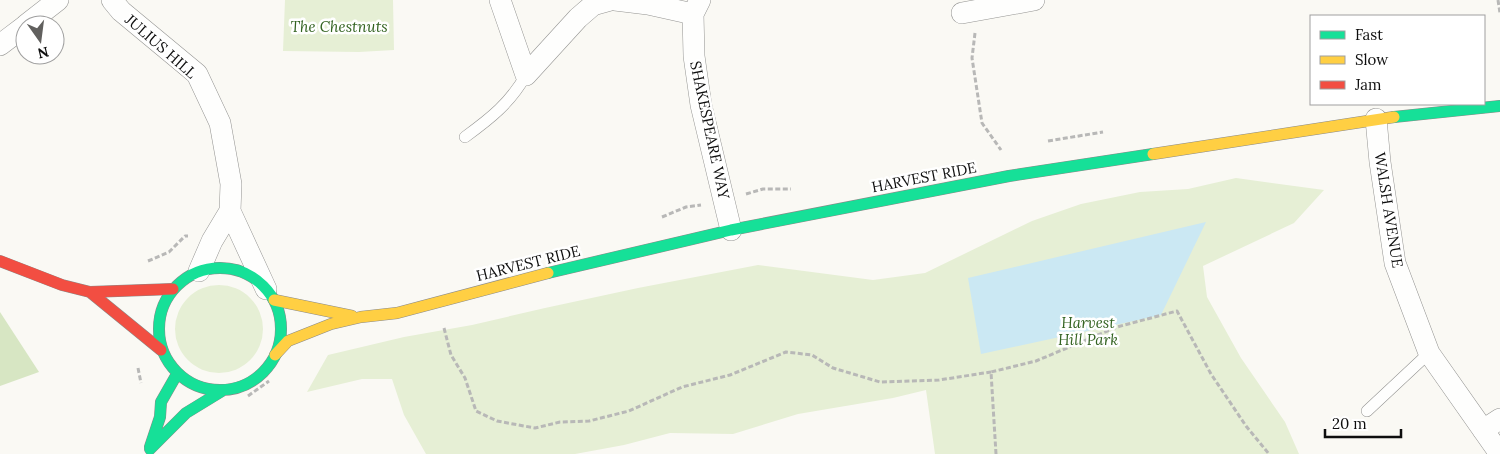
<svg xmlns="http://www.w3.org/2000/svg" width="1500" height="454" font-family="Lora,serif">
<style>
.green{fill:#e6efd5}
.forest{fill:#d7e6c3}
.water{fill:#cbe8f3}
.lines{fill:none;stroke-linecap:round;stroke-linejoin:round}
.lane-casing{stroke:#949492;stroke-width:12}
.street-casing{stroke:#949492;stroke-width:22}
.fast-casing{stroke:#8b8a88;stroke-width:12}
.slow-casing{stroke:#8b8a88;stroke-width:12}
.jam-casing{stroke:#8b8a88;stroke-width:12}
.path{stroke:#b8b8b7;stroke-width:3;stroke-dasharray:5 2.5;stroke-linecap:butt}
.lane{stroke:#fefefd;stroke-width:11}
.street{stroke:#fefefd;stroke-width:21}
.fast{stroke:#16e098;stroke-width:11}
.slow{stroke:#ffcf43;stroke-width:11}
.jam{stroke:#f24e42;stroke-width:11}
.labels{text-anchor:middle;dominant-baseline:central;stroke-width:5;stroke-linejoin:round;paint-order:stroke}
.park-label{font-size:15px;font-style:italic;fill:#336321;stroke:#fff}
.street-label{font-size:15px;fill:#0e0e0e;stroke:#fff}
</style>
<rect width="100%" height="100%" fill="#faf9f4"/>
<path class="green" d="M 285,0 L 393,0 L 394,50 L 359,52 L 283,51 Z
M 1236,178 L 1324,190 L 1294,223 L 1203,266 L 1207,297 L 1241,358 L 1285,422 L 1299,454 L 935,454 L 926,390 L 893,398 L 798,414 L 733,434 L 670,433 L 624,445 L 575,454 L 426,454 L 404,415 L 392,379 L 362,379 L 307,392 L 328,355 L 404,337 L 472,325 L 545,308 L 638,288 L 758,265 L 873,280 L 925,273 L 1032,221 L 1081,204 L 1140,192 L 1188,189 Z
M175 329a44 44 0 1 1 88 0a44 44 0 1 1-88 0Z"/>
<path class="forest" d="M 0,312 L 39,372 L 0,386 Z"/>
<path class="water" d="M 1206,222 L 1161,315 L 981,354 L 968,278 Z"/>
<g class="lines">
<defs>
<path id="lane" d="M 465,137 C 491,118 510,103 526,75
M 1367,411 L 1429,353"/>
<path id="street" d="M 112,0 L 121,11 L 197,74 L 220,123 L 231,184 L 230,211 L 266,289
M 500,0 L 526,75 L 578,18 L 593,5 L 611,0
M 615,0 L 648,4 L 693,14
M 700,0 L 693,14 L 694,56 L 701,105 L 731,230
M 962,13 L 1034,0
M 26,25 L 58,0
M 0,45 L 25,26
M 1376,119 L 1380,162 L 1395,263 L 1429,353 L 1500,454
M 199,271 L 212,241 L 230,211
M 1483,430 L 1500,419"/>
<path id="fast" d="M 1394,117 L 1500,106
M159 329a61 61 0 1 1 122 0a61 61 0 1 1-122 0Z
M 548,273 L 731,230 L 1009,176 L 1153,154
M 150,447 L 160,417 L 161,402 L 177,374
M 150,449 L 186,413 L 222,391"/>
<path id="slow" d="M 1153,154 L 1394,117
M 274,300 L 352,316
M 275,355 L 288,341 L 331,324 L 361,317 L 397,313 L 548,273"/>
<path id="jam" d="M 0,261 L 62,285 L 90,292 L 173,289
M 90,292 L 161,350"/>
</defs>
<use href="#lane" class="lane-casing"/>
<use href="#street" class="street-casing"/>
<use href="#fast" class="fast-casing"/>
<use href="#slow" class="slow-casing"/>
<use href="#jam" class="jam-casing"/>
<path class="path" d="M 1498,0 L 1500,13
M 975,33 L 972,58 L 982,123 L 1001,150
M 1048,141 L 1103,132
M 746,194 L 763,189 L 791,189
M 662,217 L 686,207 L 701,205
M 148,261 L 169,252 L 185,236 L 188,236
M 444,328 L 451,355 L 465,378 L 476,411 L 497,421 L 535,428 L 560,422 L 589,421 L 629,411 L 682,387 L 730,375 L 786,352 L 812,355 L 833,368 L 880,382 L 939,380 L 991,372
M 138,368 L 141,383
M 248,396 L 269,381
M 996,454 L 991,372 L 1036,361 L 1117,327 L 1177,311 L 1211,374 L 1246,426 L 1269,454"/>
<use href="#lane" class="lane"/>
<use href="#street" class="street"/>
<use href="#fast" class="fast"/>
<use href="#slow" class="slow"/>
<use href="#jam" class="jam"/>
</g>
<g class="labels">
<g class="park-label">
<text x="339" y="26">The Chestnuts</text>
<text x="1088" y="322">Harvest<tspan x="1088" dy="17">Hill Park</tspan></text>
</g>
<g class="street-label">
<text transform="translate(161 46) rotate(41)">JULIUS HILL</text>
<text transform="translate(710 130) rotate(78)">SHAKESPEARE WAY</text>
<text transform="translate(924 177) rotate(-11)">HARVEST RIDE</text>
<text transform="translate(1389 210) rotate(81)">WALSH AVENUE</text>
<text transform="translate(528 263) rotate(-14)">HARVEST RIDE</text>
</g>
</g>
<rect x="1310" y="15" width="175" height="90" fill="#ffffff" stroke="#9f9f9f"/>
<rect x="1320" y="31" width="25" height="8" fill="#16e098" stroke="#9f9f9f"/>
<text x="1355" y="40" font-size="15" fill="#0e0e0e">Fast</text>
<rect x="1320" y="56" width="25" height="8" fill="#ffcf43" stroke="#9f9f9f"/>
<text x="1355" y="65" font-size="15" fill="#0e0e0e">Slow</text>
<rect x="1320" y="81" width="25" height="8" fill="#f24e42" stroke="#9f9f9f"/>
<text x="1355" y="90" font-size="15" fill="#0e0e0e">Jam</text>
<g transform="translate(40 40) rotate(166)"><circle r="24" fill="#ffffff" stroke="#9f9f9f"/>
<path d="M0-4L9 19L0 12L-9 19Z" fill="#61605e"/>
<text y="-8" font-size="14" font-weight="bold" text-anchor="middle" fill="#0e0e0e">N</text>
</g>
<path d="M1325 429v8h76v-8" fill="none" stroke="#0e0e0e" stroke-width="2.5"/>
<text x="1332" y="429" font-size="15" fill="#0e0e0e" stroke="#ffffff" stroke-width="4" paint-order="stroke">20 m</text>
</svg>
